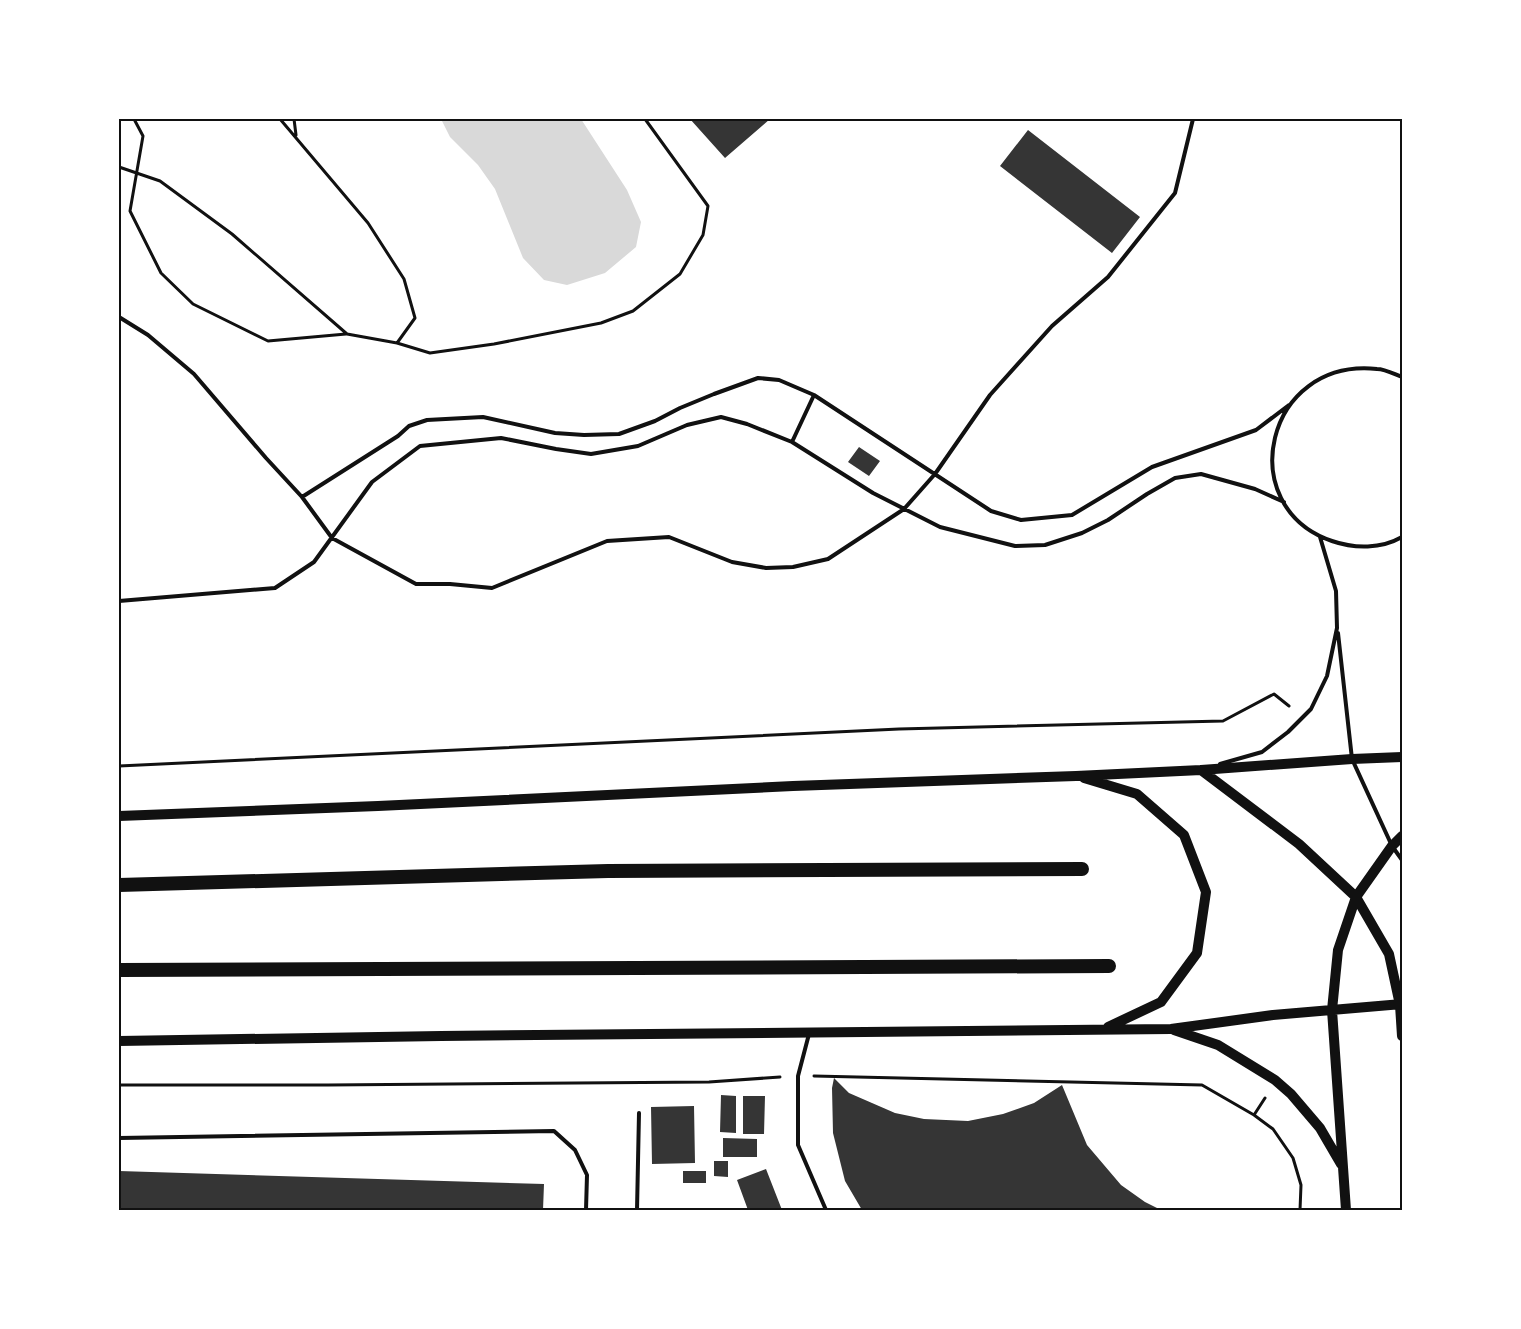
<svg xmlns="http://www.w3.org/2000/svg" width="1521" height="1329" font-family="'Roboto Condensed',sans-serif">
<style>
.water{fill:#d9d9d9}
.building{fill:#353535}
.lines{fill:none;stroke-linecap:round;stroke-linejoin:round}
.path{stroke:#111;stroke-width:3}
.service{stroke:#111;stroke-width:4}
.secondary{stroke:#111;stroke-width:10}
.trunk{stroke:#111;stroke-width:14}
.neatline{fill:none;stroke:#111;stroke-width:2}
</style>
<rect width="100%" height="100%" fill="#fff"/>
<path class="water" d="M 441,119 L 581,119 L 627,190 L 641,222 L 636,247 L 605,273 L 567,285 L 544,280 L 523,258 L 495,189 L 478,165 L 450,137 Z"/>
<path class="building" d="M 690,119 L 770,119 L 725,158 Z
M 1028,130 L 1140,217 L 1112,253 L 1000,166 Z
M 859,447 L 880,461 L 869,476 L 848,462 Z
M 834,1078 L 849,1093 L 895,1113 L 924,1119 L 968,1121 L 1003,1114 L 1034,1103 L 1062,1085 L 1087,1145 L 1121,1185 L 1145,1202 L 1161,1210 L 862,1210 L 845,1181 L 833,1133 L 832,1088 Z
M 721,1095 L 736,1096 L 736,1133 L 720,1132 Z
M 743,1096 L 765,1096 L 764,1134 L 743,1134 Z
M 694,1106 L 695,1163 L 652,1164 L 651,1107 Z
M 723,1138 L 757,1139 L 757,1157 L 723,1157 Z
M 714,1161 L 728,1161 L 728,1177 L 714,1176 Z
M 766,1169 L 782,1210 L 748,1210 L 737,1180 Z
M 119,1171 L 544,1184 L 543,1210 L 119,1210 Z
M 683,1171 L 706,1171 L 706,1183 L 683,1183 Z"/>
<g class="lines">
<path class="path" d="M 134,119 L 143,136 L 130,211 L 161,273 L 193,304 L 268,341 L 346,334
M 280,119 L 368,223 L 404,279 L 415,318 L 397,343
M 294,119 L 296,135
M 119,167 L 160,181 L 232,234 L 347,334 L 397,343 L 430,353 L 494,344 L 601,323 L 633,311 L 680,274 L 703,235 L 708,206 L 645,119
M 119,766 L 899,729 L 1223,721 L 1274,694 L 1289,706
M 814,1076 L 1202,1085 L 1254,1115 L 1265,1098
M 119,1085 L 328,1085 L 709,1082 L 780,1077
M 1254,1115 L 1273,1129 L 1293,1158 L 1301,1185 L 1300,1210"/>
<path class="service" d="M 119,317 L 148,335 L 194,374 L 266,458 L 302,497 L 332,538 L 416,584 L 450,584 L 492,588 L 607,541 L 669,537 L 732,562 L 766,568 L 793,567 L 828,559 L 904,509 L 935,474 L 990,395 L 1052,326 L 1108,277 L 1175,193 L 1193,119
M 1402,377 C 1394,374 1385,369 1377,369 C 1265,357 1232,507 1332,541 C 1355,549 1381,549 1402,537
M 792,442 L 814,395
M 302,497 L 398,436 L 409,426 L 427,420 L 483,417 L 555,433 L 584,435 L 619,434 L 655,421 L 680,408 L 714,394 L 758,378 L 779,380 L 814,395 L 991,511 L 1021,520 L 1072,515 L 1152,467 L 1256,430 L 1289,405
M 119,601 L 275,588 L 314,562 L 372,482 L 420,446 L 501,438 L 556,449 L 591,454 L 638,446 L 687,425 L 721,417 L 747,424 L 792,442 L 873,493 L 940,527 L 1015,546 L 1045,545 L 1082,533 L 1108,520 L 1147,494 L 1175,478 L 1201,474 L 1255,489 L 1284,502
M 1338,633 L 1352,759 L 1392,846 L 1402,860
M 1220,764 L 1262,752 L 1288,732 L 1311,709 L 1327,676 L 1337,628 L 1336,591 L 1320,537
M 809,1034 L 798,1076 L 798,1145 L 826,1210
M 119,1138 L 554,1131 L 575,1150 L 587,1175 L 586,1210
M 637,1210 L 639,1113"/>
<path class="secondary" d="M 1201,770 L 1299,844 L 1356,897 L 1389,954 L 1400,1005 L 1402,1036
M 1084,778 L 1137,794 L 1184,835 L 1206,892 L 1197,953 L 1161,1002 L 1108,1027
M 119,816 L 378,806 L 793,786 L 1076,776 L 1201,770 L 1352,759 L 1402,757
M 1174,1030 L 1218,1045 L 1275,1080 L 1291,1094 L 1320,1128 L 1341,1164
M 119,1041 L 441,1036 L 1171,1029 L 1273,1015 L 1402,1004
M 1346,1210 L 1332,1010 L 1338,950 L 1356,897 L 1392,846 L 1402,836"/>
<path class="trunk" d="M 119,885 L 608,871 L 1082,869
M 119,970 L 1109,966"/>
</g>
<rect width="1521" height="1329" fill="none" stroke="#ffffff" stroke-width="240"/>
<rect x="120" y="120" width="1281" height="1089" class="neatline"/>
</svg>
